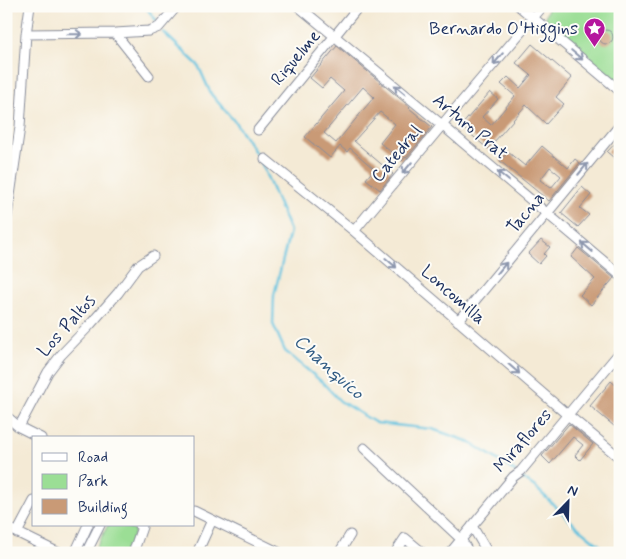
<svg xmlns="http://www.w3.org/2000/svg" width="626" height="559" font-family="Mynerve,sans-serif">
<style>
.green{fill:#9bde95;stroke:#5b867a}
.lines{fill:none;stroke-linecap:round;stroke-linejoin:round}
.stream{stroke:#60c1de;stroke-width:2.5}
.building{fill:#c99a76;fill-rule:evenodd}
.minor-casing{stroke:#888c9a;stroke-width:11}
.minor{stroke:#fff;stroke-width:9}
.oneway{stroke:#8d97ae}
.labels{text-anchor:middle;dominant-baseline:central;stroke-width:4;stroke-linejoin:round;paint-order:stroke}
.poi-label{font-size:18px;fill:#1b2f5e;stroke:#fdfcf7;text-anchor:end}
.street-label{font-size:18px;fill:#1b2f5e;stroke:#fdfcf7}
.water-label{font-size:19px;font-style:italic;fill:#305b84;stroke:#fdfcf7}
</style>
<rect width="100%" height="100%" fill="#fdfcf7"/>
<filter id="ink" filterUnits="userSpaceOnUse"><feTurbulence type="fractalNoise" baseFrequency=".02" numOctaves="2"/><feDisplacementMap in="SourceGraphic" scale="10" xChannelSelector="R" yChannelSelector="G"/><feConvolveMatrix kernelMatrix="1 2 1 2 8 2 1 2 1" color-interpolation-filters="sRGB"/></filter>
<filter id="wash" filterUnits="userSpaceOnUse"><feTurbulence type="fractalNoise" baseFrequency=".0096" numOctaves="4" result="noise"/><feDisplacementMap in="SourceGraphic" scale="20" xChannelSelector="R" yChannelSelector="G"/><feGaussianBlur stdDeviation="1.12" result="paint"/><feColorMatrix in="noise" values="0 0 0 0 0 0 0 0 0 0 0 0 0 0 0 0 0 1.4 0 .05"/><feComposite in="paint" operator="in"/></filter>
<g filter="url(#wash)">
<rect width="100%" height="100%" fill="#f4ead5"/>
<path class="green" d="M 549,6 L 620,6 L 620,85 L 548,24 L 545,17 Z
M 108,525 L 123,525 L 135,531 L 127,553 L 93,553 Z"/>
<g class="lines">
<path class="stream" d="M 145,6 L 156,20
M 163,32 L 198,65 L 211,94 L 235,122 L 259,158 L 290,231 L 274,295 L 273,324 L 285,351 L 322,382 L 340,401 L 376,423 L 432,429 L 467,441 L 495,458 L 515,472
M 519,476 L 535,487 L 576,526 L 609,553"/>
</g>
<g id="blocks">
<path class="building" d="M599 37a7 7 0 1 1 14 0a7 7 0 1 1-14 0Z
M 532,44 L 572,78 L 556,97 L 564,104 L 546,124 L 526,105 L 488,149 L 461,126 L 490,92 L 498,99 L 482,117 L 491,125 L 515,96 L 501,84 L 508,77 L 520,88 L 531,75 L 516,63 Z
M 337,46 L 410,107 L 409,108 L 432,127 L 406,158 L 405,157 L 402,161 L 380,143 L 395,124 L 380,112 L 354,141 L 393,174 L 380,190 L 366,179 L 374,169 L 350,148 L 347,152 L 340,146 L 330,158 L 305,137 L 344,91 L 330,79 L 322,88 L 310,78 ZM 363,87 L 374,97 L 336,143 L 324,133 Z
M 620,138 L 620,163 L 607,152 Z
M 542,146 L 568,168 L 575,159 L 580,163 L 549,201 L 500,161 L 508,152 L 525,166 ZM 550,167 L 561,176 L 551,188 L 540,180 Z
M 582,187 L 591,195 L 580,208 L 589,215 L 578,227 L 561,213 Z
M 541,240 L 550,247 L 544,254 L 546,256 L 539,264 L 528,254 Z
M 578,248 L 614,278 L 591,305 L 580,295 L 595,279 L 571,257 Z
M 611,381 L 620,389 L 620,431 L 590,406 Z
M 569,424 L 593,444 L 580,460 L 575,455 L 583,445 L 573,437 L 550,464 L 542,456 Z"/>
</g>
</g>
<g filter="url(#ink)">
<use href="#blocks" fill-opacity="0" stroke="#888c9a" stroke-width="1"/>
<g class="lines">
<defs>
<path id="minor" d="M 298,6 L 442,125 L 620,275
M 519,6 L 620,91
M 115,33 L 149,76
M 26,34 L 115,33 L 149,31 L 159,27 L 177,6
M 258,130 L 359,6
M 265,159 L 354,231 L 563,411 L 620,458
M 6,223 L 20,127 L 26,34 L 30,6
M 354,231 L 452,113 L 543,6
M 458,321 L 620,125
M 6,416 L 19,427 L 41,438
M 19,427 L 48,372 L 61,355 L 89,326 L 118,293 L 138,266 L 153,256
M 364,448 L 461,539 L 469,553
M 194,511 L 280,553
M 472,526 L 488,553
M 6,527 L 59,553
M 17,533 L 34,501
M 75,553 L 88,525
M 86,553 L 100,525
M 133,553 L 142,527 L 139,525
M 197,553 L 212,520
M 339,553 L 350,535
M 395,553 L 405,538 L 423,553
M 450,553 L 513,477 L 521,471 L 620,352"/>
</defs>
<use href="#minor" class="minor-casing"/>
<use href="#minor" class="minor"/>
</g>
<defs><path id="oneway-shaft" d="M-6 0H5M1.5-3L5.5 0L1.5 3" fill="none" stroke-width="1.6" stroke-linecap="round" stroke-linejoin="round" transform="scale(1.25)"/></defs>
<g class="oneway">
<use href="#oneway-shaft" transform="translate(75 34) rotate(-1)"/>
<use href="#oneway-shaft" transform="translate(577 55) rotate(40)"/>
<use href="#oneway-shaft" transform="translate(498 59) rotate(130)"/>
<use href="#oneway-shaft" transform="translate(400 90) rotate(-140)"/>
<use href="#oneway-shaft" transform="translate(407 168) rotate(130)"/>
<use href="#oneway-shaft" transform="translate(583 169) rotate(-50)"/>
<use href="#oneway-shaft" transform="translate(503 176) rotate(-140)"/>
<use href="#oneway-shaft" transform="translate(587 247) rotate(-139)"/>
<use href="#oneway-shaft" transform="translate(391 263) rotate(41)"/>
<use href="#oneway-shaft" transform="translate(502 268) rotate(-50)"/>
<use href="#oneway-shaft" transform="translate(514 369) rotate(41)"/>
</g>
</g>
<defs>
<symbol id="sight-pin" viewBox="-11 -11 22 30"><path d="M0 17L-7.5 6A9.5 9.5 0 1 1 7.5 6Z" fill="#b5179e" stroke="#fdfcf7"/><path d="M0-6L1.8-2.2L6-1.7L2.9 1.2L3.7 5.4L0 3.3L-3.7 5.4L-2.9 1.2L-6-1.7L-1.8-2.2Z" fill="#fff"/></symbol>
</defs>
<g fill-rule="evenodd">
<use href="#sight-pin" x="582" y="16" width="25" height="34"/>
</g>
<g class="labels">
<g class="poi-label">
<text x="578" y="29">Bernardo O'Higgins</text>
</g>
<g class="street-label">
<text transform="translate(296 58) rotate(-50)">Riquelme</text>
<text transform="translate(470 127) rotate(40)">Arturo Prat</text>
<text transform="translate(397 154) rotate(-50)">Catedral</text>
<text transform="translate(526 213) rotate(-50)">Tacna</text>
<text transform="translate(453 295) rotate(41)">Loncomilla</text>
<text transform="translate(67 326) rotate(-48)">Los Paltos</text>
<text transform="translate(523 441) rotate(-49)">Miraflores</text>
</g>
<g class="water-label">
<text transform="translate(329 367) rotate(42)">Chanquico</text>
</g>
</g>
<rect width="626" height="559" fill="none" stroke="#fdfcf7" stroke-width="25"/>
<rect x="32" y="436" width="162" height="90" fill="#fdfcf7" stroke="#a3aaba"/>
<rect x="42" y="453" width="25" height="8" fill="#ffffff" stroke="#a3aaba"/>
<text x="78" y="462" font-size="15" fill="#1b2f5e">Road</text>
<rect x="42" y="474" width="25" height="15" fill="#9bde95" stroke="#a3aaba"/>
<text x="78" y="486" font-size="15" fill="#1b2f5e">Park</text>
<rect x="42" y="499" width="25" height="15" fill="#c99a76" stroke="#a3aaba"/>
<text x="78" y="512" font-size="15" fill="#1b2f5e">Building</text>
<g transform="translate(568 502) rotate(23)" stroke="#fdfcf7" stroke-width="4" paint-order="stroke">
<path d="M0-4L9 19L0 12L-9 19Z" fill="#1b2f5e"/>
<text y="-8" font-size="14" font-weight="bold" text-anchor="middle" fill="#1b2f5e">N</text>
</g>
</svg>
